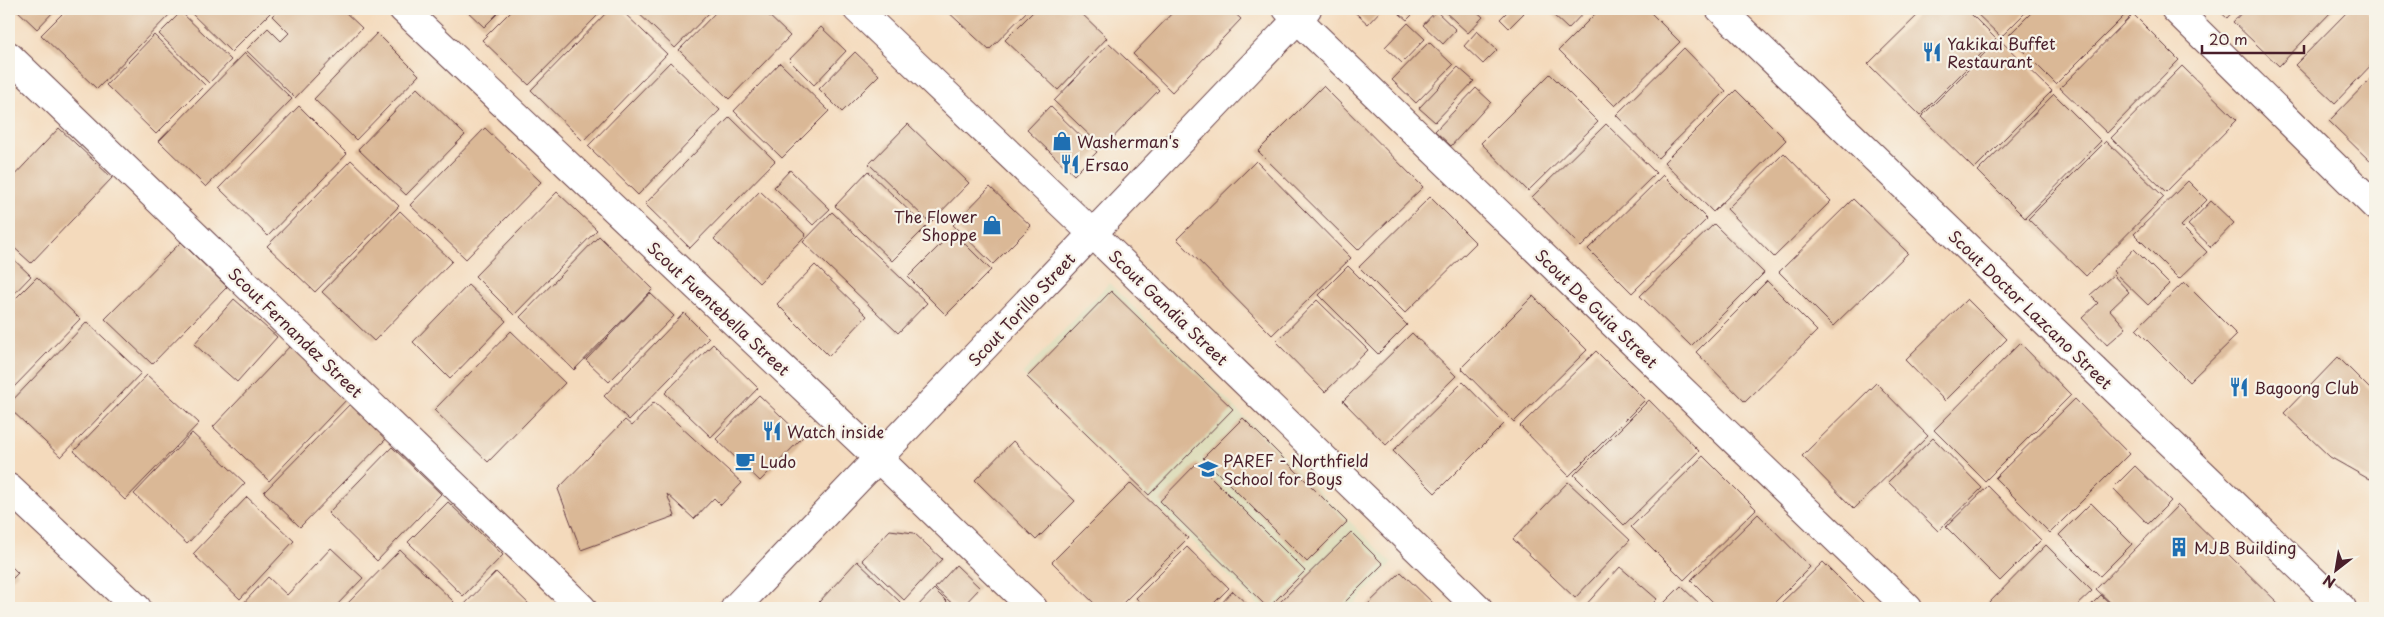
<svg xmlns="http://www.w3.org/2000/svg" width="2384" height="617" font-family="'Playpen Sans',sans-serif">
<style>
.built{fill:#deddbb}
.building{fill:#dab896}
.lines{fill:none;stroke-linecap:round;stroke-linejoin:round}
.minor-casing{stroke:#643b41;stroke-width:30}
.minor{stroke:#fff;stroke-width:28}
.labels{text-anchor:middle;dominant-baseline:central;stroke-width:4.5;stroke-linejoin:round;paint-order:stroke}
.poi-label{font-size:16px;fill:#4a1f2b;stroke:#f7f3e8;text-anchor:start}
.street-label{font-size:16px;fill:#4a1f2b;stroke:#f7f3e8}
</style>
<rect width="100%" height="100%" fill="#f7f3e8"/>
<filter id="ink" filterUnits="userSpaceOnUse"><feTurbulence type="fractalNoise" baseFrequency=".02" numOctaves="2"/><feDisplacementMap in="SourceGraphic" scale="10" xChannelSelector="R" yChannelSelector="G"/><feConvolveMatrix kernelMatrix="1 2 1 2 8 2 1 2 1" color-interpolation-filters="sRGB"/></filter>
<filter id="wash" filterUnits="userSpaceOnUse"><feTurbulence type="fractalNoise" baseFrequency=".0096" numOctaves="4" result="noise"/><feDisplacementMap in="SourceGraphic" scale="20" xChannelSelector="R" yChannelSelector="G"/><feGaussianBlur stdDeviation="1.12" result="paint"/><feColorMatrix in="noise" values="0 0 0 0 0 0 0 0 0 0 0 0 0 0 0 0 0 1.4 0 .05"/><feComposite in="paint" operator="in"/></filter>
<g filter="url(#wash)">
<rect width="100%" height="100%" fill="#f4dabc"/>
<path class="built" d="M 1109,283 L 1392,563 L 1351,608 L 1261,608 L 1022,374 Z"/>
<g id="blocks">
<path class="building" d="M 16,9 L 56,9 L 37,29 Z
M 67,9 L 173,9 L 174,10 L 97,89 L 41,35 Z
M 187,9 L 274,9 L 231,52 Z
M 279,9 L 342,9 L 362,28 L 295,98 L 246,50 L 268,28 L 281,41 L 289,33 L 272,16 Z
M 465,9 L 502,9 L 484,27 Z
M 513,9 L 604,9 L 529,85 L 482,40 Z
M 610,9 L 620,9 L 667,54 L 583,141 L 531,90 Z
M 634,9 L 713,9 L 675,48 Z
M 719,9 L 762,9 L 790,36 L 729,99 L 679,50 Z
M 945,9 L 1029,9 L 989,50 Z
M 1036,9 L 1077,9 L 1107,38 L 1058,90 L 1005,40 Z
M 1176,9 L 1230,9 L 1241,19 L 1172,92 L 1133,54 Z
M 1351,9 L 1382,9 L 1368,24 Z
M 1394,9 L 1418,9 L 1407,20 Z
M 1446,9 L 1474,9 L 1483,17 L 1468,33 L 1444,11 Z
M 1510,9 L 1520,9 L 1524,13 L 1509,28 L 1500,19 Z
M 1557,9 L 1587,9 L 1568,29 L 1552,14 Z
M 1600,9 L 1647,9 L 1680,42 L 1615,106 L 1559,50 Z
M 1924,9 L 1966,9 L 1996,39 L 1920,115 L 1868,64 Z
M 1972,9 L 2029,9 L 2001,37 Z
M 2035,9 L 2127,9 L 2129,11 L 2056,84 L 2008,36 Z
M 2217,9 L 2235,9 L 2227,18 Z
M 2245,9 L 2334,9 L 2279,66 L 2233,22 Z
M 2350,9 L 2364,9 L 2375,19 L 2375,61 L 2335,103 L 2295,65 Z
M 1436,11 L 1456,30 L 1443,44 L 1423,25 Z
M 181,12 L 231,60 L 209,83 L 159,34 Z
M 2133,14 L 2179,60 L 2107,133 L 2060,88 Z
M 1408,23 L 1425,39 L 1402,63 L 1385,47 Z
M 821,27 L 846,51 L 814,85 L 789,60 Z
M 1477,31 L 1497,50 L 1483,64 L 1464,46 Z
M 377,33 L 419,75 L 356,140 L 314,99 Z
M 154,35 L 205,85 L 156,134 L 106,85 Z
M 1999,39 L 2052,91 L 1974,169 L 1921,117 Z
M 1429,42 L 1453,65 L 1416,103 L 1392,80 Z
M 1109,43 L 1159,90 L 1103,148 L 1054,101 Z
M 1684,48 L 1726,91 L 1658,158 L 1616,115 Z
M 855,52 L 879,75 L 842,112 L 819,89 Z
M 245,53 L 292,99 L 206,187 L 159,141 Z
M 670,62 L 720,110 L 638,195 L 588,146 Z
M 780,63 L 829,111 L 782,158 L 734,111 Z
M 2182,66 L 2237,120 L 2166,192 L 2111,138 Z
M 1458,67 L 1474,81 L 1435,122 L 1419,108 Z
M 1550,74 L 1598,122 L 1528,191 L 1481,143 Z
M 2375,74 L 2375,166 L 2329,121 Z
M 1323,86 L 1423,187 L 1358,250 L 1258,151 Z
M 417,88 L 465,135 L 406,195 L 358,149 Z
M 1476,88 L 1491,102 L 1451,146 L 1435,131 Z
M 1736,90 L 1786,140 L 1713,212 L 1664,162 Z
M 2054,94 L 2101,141 L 2025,218 L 1978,171 Z
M 299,106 L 347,154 L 268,236 L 219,188 Z
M 1050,106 L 1097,152 L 1074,175 L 1027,130 Z
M 730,117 L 775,161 L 690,248 L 645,204 Z
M 908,124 L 969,183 L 930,223 L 869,164 Z
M 1606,124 L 1656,173 L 1581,247 L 1532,197 Z
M 59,128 L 112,178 L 31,263 L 9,243 L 9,181 Z
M 485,128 L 541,182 L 466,259 L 410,205 Z
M 2106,141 L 2164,197 L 2086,276 L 2028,219 Z
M 1784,153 L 1831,201 L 1774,257 L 1727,209 Z
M 351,160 L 399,206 L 315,292 L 267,246 Z
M 1256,161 L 1351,258 L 1272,335 L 1177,239 Z
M 790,170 L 830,209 L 813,225 L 774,187 Z
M 868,171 L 926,227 L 892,261 L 835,206 Z
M 1663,175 L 1707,219 L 1632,293 L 1588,249 Z
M 2188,181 L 2207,200 L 2181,226 L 2207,252 L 2179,279 L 2134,234 Z
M 990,187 L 1031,226 L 993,264 L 953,225 Z
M 760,191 L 806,235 L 759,283 L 714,239 Z
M 557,192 L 597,230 L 514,315 L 475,276 Z
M 1430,197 L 1476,243 L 1405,313 L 1359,267 Z
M 1853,199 L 1908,253 L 1833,326 L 1779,272 Z
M 2211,201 L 2234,223 L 2211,247 L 2188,225 Z
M 400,211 L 452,261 L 374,341 L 322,292 Z
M 832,212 L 927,303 L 898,333 L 803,242 Z
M 1714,224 L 1764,273 L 1691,346 L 1640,296 Z
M 953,232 L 991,270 L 946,315 L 908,277 Z
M 599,236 L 653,289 L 574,370 L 520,317 Z
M 181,242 L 227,287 L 152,364 L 105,319 Z
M 2134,249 L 2169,284 L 2148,305 L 2113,271 Z
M 9,255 L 31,276 L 9,299 Z
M 815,265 L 867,316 L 829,356 L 777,304 Z
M 1348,266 L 1407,325 L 1378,354 L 1319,295 Z
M 2113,275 L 2129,292 L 2110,310 L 2126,328 L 2107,345 L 2082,318 L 2098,303 L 2090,295 Z
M 37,277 L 80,319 L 13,388 L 9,384 L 9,305 Z
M 1767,281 L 1817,331 L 1745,402 L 1696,352 Z
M 2184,282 L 2237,335 L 2189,382 L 2136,329 Z
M 468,285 L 506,321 L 450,379 L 413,342 Z
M 1111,291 L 1233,409 L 1149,495 L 1027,377 Z
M 650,293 L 674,316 L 609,382 L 586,360 Z
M 1533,296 L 1587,350 L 1514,422 L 1461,368 Z
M 234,299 L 277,337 L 237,382 L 194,344 Z
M 1967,299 L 2007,339 L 1945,401 L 1905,360 Z
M 1317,300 L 1368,350 L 1325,392 L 1276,342 Z
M 684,313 L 709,338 L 629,420 L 604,396 Z
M 87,322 L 141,373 L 61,457 L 9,408 L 9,404 Z
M 511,331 L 565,383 L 488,462 L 434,410 Z
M 1412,333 L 1456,376 L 1386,445 L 1343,401 Z
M 2020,343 L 2071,395 L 1985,481 L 1934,430 Z
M 292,344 L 349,397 L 269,481 L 213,427 Z
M 713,344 L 758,388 L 711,437 L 665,393 Z
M 1596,351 L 1645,400 L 1569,476 L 1520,426 Z
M 2338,357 L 2375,394 L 2375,480 L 2367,478 L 2330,457 L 2284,413 Z
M 147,375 L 199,423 L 125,500 L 74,451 Z
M 1463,382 L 1504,424 L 1435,493 L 1393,451 Z
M 1876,383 L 1928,436 L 1854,509 L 1802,456 Z
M 759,395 L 803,437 L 760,481 L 716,439 Z
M 2075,399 L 2129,454 L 2050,533 L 1995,478 Z
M 1649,400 L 1699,451 L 1624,525 L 1574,475 Z
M 654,402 L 742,483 L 721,505 L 714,498 L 694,519 L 667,494 L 675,516 L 581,550 L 558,489 L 625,420 L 632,426 Z
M 351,403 L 387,438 L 300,527 L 264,492 Z
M 1243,418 L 1347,522 L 1307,562 L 1203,458 Z
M 192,433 L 245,483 L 187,544 L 134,494 Z
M 1933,438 L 1982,488 L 1938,531 L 1888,482 Z
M 1013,441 L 1075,501 L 1036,540 L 975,480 Z
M 392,447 L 441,494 L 377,561 L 328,513 Z
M 1703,456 L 1756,509 L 1684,580 L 1631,527 Z
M 1197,463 L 1305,571 L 1268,608 L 1160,501 Z
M 2135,466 L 2171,501 L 2148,524 L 2113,488 Z
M 1568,482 L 1630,540 L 1575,598 L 1513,539 Z
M 1131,483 L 1188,538 L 1118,608 L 1099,608 L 1052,562 Z
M 1988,486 L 2041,540 L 2000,581 L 1946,527 Z
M 247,497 L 294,541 L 240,599 L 193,554 Z
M 448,502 L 503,555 L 463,596 L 408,542 Z
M 2091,503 L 2132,544 L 2100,576 L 2059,535 Z
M 2178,505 L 2283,608 L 2116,608 L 2096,589 Z
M 1758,514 L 1810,567 L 1769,608 L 1719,608 L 1691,580 Z
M 890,530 L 914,533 L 942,559 L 904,600 L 862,560 Z
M 1351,532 L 1383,564 L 1339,608 L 1274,608 Z
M 2046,545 L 2092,591 L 2074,608 L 1984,608 Z
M 1187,547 L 1229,588 L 1209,608 L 1146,608 L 1136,598 Z
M 331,548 L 363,578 L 334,608 L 239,608 L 268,577 L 287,595 Z
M 400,550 L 454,602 L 448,608 L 343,608 Z
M 857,561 L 900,602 L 894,608 L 826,608 L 819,602 Z
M 1823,562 L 1869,608 L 1776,608 Z
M 9,564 L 18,573 L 9,582 Z
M 956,565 L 980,588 L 961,608 L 957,608 L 935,588 Z
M 1620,567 L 1657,599 L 1648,608 L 1583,608 Z
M 496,572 L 533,608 L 461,608 Z
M 1401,572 L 1438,608 L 1364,608 Z
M 1681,586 L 1704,608 L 1659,608 Z
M 934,589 L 953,608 L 916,608 Z
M 1233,591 L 1251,608 L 1217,608 Z
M 2101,595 L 2115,608 L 2088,608 Z"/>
</g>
</g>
<g filter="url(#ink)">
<use href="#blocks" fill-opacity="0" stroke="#643b41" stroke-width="1"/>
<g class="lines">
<defs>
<path id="minor" d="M 403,9 L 879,459 L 1033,608
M 857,9 L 1093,234 L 1478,608
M 1287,9 L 1908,608
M 1720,9 L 2342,608
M 2175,9 L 2375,206
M 9,56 L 582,608
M 9,488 L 137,608
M 735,608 L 1307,9"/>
</defs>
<use href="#minor" class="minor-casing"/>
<use href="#minor" class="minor"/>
</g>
</g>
<defs>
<symbol id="restaurant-bare" viewBox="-9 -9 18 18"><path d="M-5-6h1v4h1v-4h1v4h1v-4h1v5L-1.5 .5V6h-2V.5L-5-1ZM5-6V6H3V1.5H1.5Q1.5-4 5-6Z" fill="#1f6fb2" stroke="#f7f3e8" stroke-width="2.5" paint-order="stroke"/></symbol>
<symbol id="shop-bare" viewBox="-9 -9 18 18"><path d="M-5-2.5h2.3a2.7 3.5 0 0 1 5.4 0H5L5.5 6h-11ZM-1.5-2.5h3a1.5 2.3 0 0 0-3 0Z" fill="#1f6fb2" stroke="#f7f3e8" stroke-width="2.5" paint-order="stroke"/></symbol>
<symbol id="cafe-bare" viewBox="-9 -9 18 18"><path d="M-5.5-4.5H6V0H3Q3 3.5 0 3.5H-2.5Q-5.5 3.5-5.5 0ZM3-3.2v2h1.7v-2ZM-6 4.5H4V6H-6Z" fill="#1f6fb2" stroke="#f7f3e8" stroke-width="2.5" paint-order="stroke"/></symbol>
<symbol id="school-bare" viewBox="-9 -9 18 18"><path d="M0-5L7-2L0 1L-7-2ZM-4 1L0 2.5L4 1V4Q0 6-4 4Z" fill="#1f6fb2" stroke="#f7f3e8" stroke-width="2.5" paint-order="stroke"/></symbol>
<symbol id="building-bare" viewBox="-9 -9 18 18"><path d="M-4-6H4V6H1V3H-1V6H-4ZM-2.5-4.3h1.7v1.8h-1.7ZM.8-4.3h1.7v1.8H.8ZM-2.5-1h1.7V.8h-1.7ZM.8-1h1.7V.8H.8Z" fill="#1f6fb2" stroke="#f7f3e8" stroke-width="2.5" paint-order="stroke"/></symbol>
</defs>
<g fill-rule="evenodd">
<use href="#restaurant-bare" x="1918" y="38" width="28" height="28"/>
<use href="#shop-bare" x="1048" y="127" width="28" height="28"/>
<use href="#restaurant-bare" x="1056" y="150" width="28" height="28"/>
<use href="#shop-bare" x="978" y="211" width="28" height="28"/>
<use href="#restaurant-bare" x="2225" y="373" width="28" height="28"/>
<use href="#restaurant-bare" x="758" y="417" width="28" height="28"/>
<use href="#cafe-bare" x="731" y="447" width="28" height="28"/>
<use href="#school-bare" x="1194" y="455" width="28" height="28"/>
<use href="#building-bare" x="2165" y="533" width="28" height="28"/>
</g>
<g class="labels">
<g class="poi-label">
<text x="1947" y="43">Yakikai Buffet<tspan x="1947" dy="18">Restaurant</tspan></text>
<text x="1077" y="141">Washerman's</text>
<text x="1085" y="164">Ersao</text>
<text x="977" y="216" text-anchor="end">The Flower<tspan x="977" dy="18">Shoppe</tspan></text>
<text x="2254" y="387">Bagoong Club</text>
<text x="787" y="431">Watch inside</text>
<text x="1223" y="460">PAREF - Northfield<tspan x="1223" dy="18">School for Boys</tspan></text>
<text x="760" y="461">Ludo</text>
<text x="2194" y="547">MJB Building</text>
</g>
<g class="street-label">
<text transform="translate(1169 307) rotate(44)">Scout Gandia Street</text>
<text transform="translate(719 308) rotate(43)">Scout Fuentebella Street</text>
<text transform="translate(1597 308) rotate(44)">Scout De Guia Street</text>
<text transform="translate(1021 309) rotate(-47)">Scout Torillo Street</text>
<text transform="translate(2031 309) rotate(44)">Scout Doctor Lazcano Street</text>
<text transform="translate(296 332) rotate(44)">Scout Fernandez Street</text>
</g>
</g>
<rect width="2384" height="617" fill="none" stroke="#f7f3e8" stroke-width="30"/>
<g transform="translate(2336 570) rotate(211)" stroke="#f7f3e8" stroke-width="4" paint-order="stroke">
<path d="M0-4L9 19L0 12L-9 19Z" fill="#4a1f2b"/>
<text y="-8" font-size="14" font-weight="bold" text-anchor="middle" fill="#4a1f2b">N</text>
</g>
<path d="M2202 45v8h102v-8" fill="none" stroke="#4a1f2b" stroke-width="2.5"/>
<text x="2209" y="45" font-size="15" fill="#4a1f2b" stroke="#f7f3e8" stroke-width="4" paint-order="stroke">20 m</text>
</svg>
